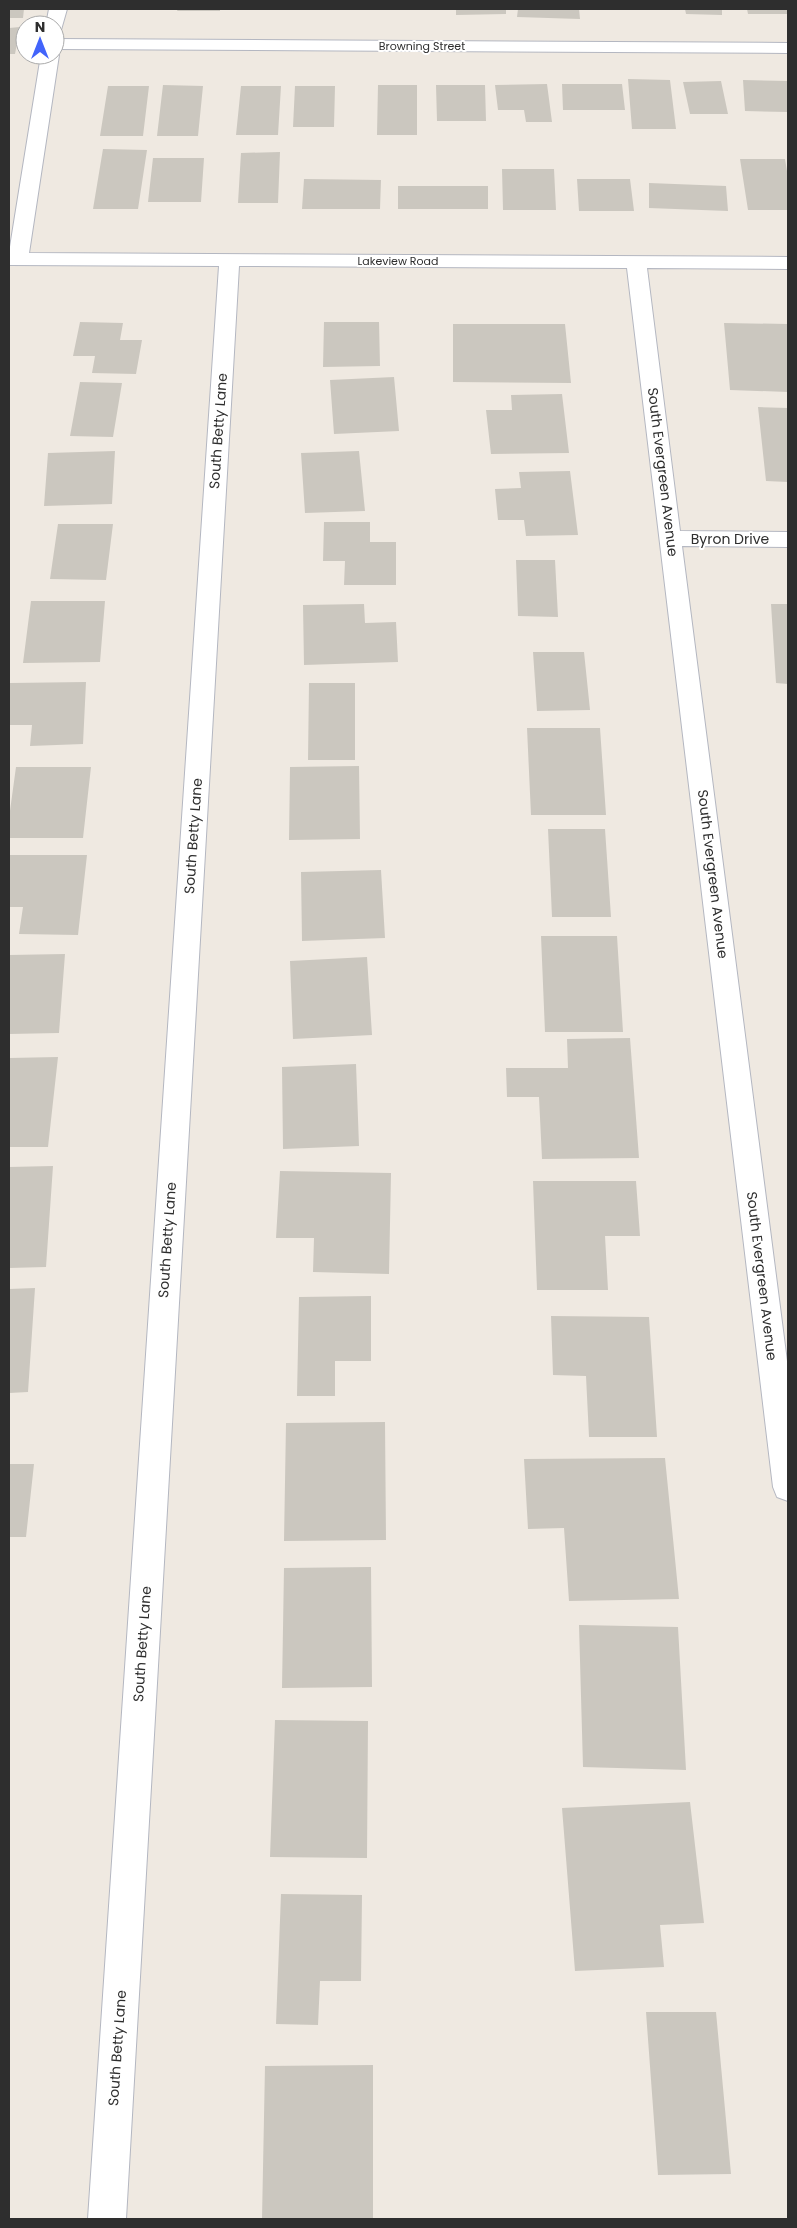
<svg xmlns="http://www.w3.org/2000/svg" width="797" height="2228" font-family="Poppins,sans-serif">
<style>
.building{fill:#cbc7bf}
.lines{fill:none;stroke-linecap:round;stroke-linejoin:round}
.minor-casing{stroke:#b4b7c1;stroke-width:2}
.minor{fill:#fff;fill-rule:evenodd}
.labels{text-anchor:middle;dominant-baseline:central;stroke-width:4;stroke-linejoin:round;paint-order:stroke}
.far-street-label{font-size:11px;fill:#2e2e2e;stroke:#fff}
.street-label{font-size:14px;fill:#2e2e2e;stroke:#fff}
</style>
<rect width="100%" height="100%" fill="#efe9e1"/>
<path class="building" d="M 9,9 L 24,9 L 23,18 L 9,18 Z
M 178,9 L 220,9 L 220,11 L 177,11 Z
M 456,9 L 506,9 L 506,14 L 456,15 Z
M 518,9 L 579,9 L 580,19 L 517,17 Z
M 685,9 L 722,9 L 722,15 L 686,14 Z
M 747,9 L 788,9 L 788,14 L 748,14 Z
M 20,27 L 15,54 L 9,54 L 9,28 Z
M 628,79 L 670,80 L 676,129 L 632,129 Z
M 743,80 L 788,81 L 788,112 L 745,111 Z
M 721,81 L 728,114 L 690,114 L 683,82 Z
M 547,84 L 552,122 L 526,122 L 524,110 L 498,110 L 495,85 Z
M 562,84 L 622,84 L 625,110 L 563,110 Z
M 163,85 L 203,86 L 198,136 L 157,136 Z
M 378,85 L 417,85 L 417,135 L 377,135 Z
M 436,85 L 485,85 L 486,121 L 437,121 Z
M 108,86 L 149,86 L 143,136 L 100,136 Z
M 241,86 L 281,86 L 278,135 L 236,135 Z
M 295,86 L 335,86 L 334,127 L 293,127 Z
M 103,149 L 147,150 L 138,209 L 93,209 Z
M 280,152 L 278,203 L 238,203 L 241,153 Z
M 153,158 L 204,158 L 201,202 L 148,202 Z
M 740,159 L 785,159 L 788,177 L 788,210 L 748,210 Z
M 502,169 L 554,169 L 556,210 L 503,210 Z
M 304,179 L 381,180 L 380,209 L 302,209 Z
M 577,179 L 630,179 L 634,211 L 579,211 Z
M 649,183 L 726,186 L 728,211 L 649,208 Z
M 398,186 L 488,186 L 488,209 L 398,209 Z
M 80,322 L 123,323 L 120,340 L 142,340 L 136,374 L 92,373 L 95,356 L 73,356 Z
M 324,322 L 379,322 L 380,366 L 323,367 Z
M 724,323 L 788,324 L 788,392 L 730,390 Z
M 453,324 L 565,324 L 571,383 L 453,382 Z
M 394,377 L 399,431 L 334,434 L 330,380 Z
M 80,382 L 122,383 L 113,437 L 70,436 Z
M 562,394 L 569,453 L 491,454 L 486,410 L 512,410 L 511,395 Z
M 758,407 L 788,408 L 788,482 L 766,481 Z
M 115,451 L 112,504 L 44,506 L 48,453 Z
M 359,451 L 365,511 L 305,513 L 301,453 Z
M 570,471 L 578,535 L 526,536 L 524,520 L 498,520 L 495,489 L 521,488 L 519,472 Z
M 324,522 L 370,522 L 370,542 L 396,542 L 396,585 L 344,585 L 345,561 L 323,561 Z
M 58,524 L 113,524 L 106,580 L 50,579 Z
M 516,560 L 555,560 L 558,617 L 518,616 Z
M 31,601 L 105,601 L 100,662 L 23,663 Z
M 364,604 L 365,623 L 396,622 L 398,662 L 304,665 L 303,605 Z
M 771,604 L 788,604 L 788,684 L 776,683 Z
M 533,652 L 584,652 L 590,710 L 537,711 Z
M 86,682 L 83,744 L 30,746 L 32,725 L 9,725 L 10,683 Z
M 309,683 L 355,683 L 355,760 L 308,760 Z
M 527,728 L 600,728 L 606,815 L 531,815 Z
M 359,766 L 360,839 L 289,840 L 290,767 Z
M 16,767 L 91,767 L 83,838 L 9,838 L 9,818 Z
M 548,829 L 605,829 L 611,917 L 552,917 Z
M 9,855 L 87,855 L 78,935 L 19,934 L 23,907 L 9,907 Z
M 381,870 L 385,938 L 302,941 L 301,872 Z
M 541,936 L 617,936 L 623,1032 L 545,1032 Z
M 65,954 L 59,1033 L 9,1034 L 9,955 Z
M 367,957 L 372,1035 L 293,1039 L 290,961 Z
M 630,1038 L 639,1158 L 542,1159 L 539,1097 L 507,1097 L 506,1068 L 568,1068 L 567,1039 Z
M 58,1057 L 48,1147 L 9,1147 L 9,1058 Z
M 356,1064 L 359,1146 L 283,1149 L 282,1067 Z
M 53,1166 L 46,1267 L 9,1268 L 9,1167 Z
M 280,1171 L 391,1173 L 389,1274 L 313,1272 L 314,1238 L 276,1238 Z
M 533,1181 L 636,1181 L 640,1236 L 605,1236 L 608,1290 L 537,1290 Z
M 35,1288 L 28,1392 L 9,1393 L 9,1289 Z
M 371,1296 L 371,1361 L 335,1361 L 335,1396 L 297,1396 L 299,1297 Z
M 551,1316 L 649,1317 L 657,1437 L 589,1437 L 586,1376 L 553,1375 Z
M 385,1422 L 386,1540 L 284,1541 L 286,1423 Z
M 665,1458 L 679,1599 L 569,1601 L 564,1528 L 528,1529 L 524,1459 Z
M 9,1464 L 34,1464 L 26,1537 L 9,1537 Z
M 371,1567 L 372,1687 L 282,1688 L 284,1568 Z
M 579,1625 L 678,1627 L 686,1770 L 583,1767 Z
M 275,1720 L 368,1721 L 367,1858 L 270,1857 Z
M 690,1802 L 704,1923 L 660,1925 L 664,1967 L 575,1971 L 562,1808 Z
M 281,1894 L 362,1895 L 361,1981 L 320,1981 L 318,2025 L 276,2024 Z
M 646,2012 L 716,2012 L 731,2174 L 658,2175 Z
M 373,2065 L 373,2219 L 262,2219 L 265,2066 Z"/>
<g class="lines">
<defs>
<path id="minor" d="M 49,9 L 67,9 L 61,30 L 55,31 L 55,25 L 46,25 Z
M 55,39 L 788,43 L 788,53 L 55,49 Z
M 55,51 L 59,55 L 29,253 L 788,257 L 788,269 L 647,268 L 680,531 L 788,532 L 788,547 L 682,546 L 788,1369 L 788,1501 L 777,1497 L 773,1487 L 627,268 L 239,266 L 126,2219 L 88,2219 L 219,266 L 9,265 L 9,253 L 41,55 L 55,55 Z"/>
</defs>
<use href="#minor" class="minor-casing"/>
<use href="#minor" class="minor"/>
</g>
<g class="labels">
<g class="far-street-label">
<text x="422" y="46">Browning Street</text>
<text x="398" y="261">Lakeview Road</text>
</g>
<g class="street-label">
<text transform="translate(218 431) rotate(-86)">South Betty Lane</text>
<text transform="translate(663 472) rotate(83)">South Evergreen Avenue</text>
<text x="730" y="539">Byron Drive</text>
<text transform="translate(193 836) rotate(-86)">South Betty Lane</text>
<text transform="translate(713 874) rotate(83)">South Evergreen Avenue</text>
<text transform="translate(167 1240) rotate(-86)">South Betty Lane</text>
<text transform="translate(762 1276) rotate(83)">South Evergreen Avenue</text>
<text transform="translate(142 1644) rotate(-86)">South Betty Lane</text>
<text transform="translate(117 2048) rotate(-86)">South Betty Lane</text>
</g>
</g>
<rect width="797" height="2228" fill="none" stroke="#2e2e2e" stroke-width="20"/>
<g transform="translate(40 40)"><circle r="24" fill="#ffffff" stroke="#ababab"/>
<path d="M0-4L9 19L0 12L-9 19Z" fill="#4264fb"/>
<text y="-8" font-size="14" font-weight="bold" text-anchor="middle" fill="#2e2e2e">N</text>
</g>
</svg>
